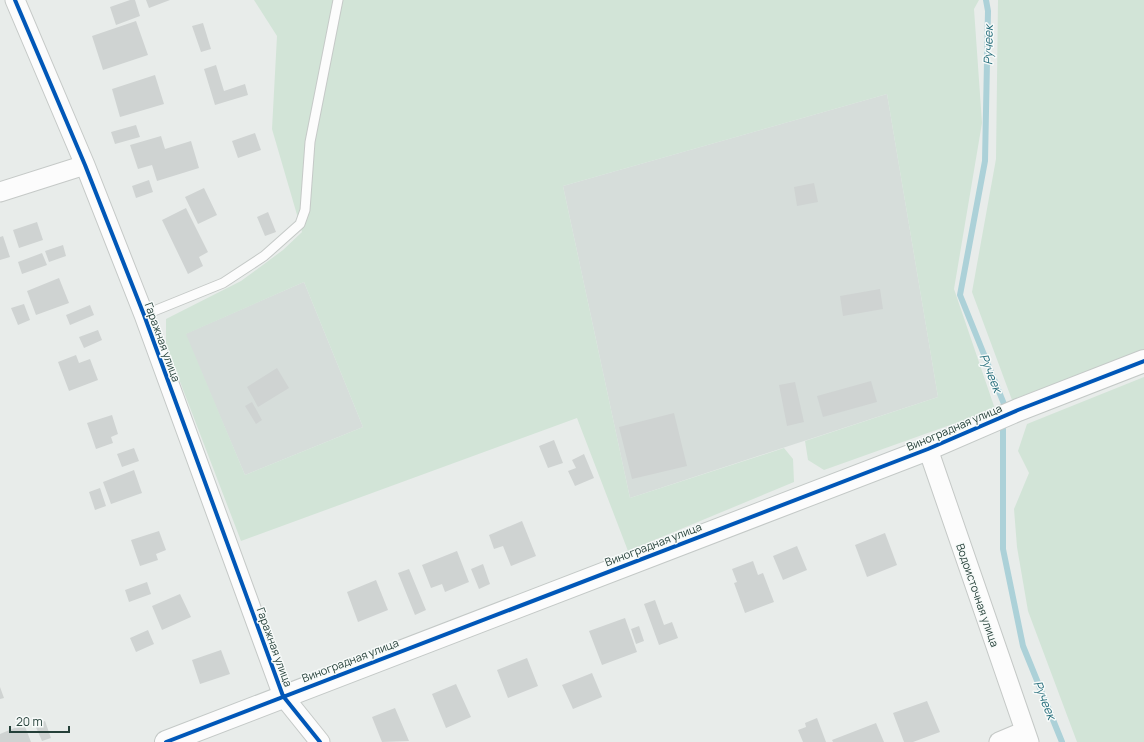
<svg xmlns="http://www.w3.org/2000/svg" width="1144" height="742" font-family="Manrope,sans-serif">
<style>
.built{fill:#d6ddda}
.green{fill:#d2e4d7;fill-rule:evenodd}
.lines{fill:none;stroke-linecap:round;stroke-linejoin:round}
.stream{stroke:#acd1d8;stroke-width:6}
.building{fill:#cfd3d2}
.lane-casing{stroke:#c5c9c7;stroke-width:11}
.street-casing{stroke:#c5c9c7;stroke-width:21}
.secondary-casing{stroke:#c4c9c7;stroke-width:24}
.lane{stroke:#fcfcfc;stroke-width:9}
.street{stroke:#fcfcfc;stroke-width:19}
.secondary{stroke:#fcfcfc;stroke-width:22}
.cycleway-casing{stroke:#f7faf9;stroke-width:6}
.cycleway{stroke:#0057b8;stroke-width:4}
.labels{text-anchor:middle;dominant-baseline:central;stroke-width:3;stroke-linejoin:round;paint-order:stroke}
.street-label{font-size:11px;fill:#254039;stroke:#f7faf9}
.water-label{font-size:12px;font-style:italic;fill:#226b79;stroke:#f7faf9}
</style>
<rect width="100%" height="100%" fill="#e8ecea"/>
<path class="built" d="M 887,94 L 938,397 L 630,498 L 563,186 Z
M 304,282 L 363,427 L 245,475 L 185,334 Z"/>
<path class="green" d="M 254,0 L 979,0 L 974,9 L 982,123 L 954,289 L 995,409 L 824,470 L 808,460 L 805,441 L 938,397 L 887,94 L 563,186 L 630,498 L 784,448 L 793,459 L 794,482 L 628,551 L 577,418 L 241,541 L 166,345 L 166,319 L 241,281 L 283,250 L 302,232 L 272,129 L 277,36 ZM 304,282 L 363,427 L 245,475 L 186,334 Z
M 998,0 L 1144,0 L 1144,349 L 1012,400 L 972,292 L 996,159 Z
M 1144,377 L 1144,742 L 1077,742 L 1028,611 L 1017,547 L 1014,509 L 1029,473 L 1018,451 L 1027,424 Z"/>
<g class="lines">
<path class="stream" d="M 986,0 L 988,11 L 985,161 L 960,295 L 1004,404 L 1004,412
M 1003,421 L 1003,549 L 1023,646 L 1062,742"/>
</g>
<path class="building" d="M 130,0 L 135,0 L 140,16 L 116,25 L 110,7 Z
M 146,0 L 170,0 L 149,8 Z
M 136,21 L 148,55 L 103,70 L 92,36 Z
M 203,23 L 211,49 L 201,52 L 192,26 Z
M 216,65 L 224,91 L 245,84 L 248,95 L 215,105 L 204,69 Z
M 155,75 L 164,104 L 120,117 L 112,89 Z
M 136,125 L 140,137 L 115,144 L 111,132 Z
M 255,133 L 261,150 L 238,158 L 232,141 Z
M 161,136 L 165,149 L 191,141 L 199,168 L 157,181 L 152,165 L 138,169 L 130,145 Z
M 149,180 L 153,192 L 136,198 L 132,186 Z
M 814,183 L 818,202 L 797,206 L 794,187 Z
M 204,188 L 217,215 L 198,224 L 185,197 Z
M 186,208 L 208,252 L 199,257 L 203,266 L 188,274 L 162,220 Z
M 268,212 L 276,232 L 265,236 L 257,217 Z
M 37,222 L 43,240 L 19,248 L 13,230 Z
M 3,236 L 10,257 L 0,260 L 0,237 Z
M 63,245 L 66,256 L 49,262 L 45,251 Z
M 42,253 L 47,265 L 22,274 L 18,262 Z
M 59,278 L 69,303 L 36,315 L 27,291 Z
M 880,289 L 883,309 L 843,316 L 840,296 Z
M 24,304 L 30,320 L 18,325 L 11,308 Z
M 90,305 L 94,315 L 70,325 L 66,315 Z
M 98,330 L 102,340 L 84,348 L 79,337 Z
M 76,355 L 79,363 L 90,359 L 98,380 L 69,391 L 58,362 Z
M 277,368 L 289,388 L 258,407 L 247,387 Z
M 871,381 L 877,402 L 823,417 L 817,396 Z
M 795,382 L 804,422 L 787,426 L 779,385 Z
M 252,402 L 262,420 L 256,424 L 245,406 Z
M 674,413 L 687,466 L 632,479 L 619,427 Z
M 112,415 L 118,434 L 111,437 L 113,443 L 96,449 L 87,423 Z
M 554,440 L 563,463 L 548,468 L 539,446 Z
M 134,448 L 139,461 L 122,467 L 117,454 Z
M 584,454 L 594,478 L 575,486 L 568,471 L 576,468 L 572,460 Z
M 134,470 L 142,493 L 111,504 L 103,482 Z
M 100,488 L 106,506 L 95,510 L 89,492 Z
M 522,521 L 536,556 L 511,566 L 503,546 L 494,549 L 489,535 Z
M 159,531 L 166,550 L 156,554 L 158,560 L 140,566 L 131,540 Z
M 885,533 L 897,565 L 867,577 L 855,545 Z
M 797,546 L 807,570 L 783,580 L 773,556 Z
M 457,551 L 469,582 L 445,592 L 442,584 L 431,588 L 422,565 Z
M 753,561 L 758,575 L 763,573 L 774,602 L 745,613 L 734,583 L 737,582 L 732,569 Z
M 483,564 L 490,584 L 479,589 L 471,569 Z
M 409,569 L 426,610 L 415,615 L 398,573 Z
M 376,580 L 388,610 L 358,622 L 347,592 Z
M 147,582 L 151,594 L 129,602 L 125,590 Z
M 180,594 L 191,617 L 162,630 L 152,606 Z
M 655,600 L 664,625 L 672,622 L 678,638 L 659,645 L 644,604 Z
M 625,618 L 637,652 L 602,665 L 589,631 Z
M 639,626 L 644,641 L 636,644 L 631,629 Z
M 148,630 L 154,644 L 136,652 L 130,638 Z
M 221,650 L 230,674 L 200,684 L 192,660 Z
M 527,658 L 538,686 L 508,698 L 497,670 Z
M 592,673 L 602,697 L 573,709 L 562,685 Z
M 456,684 L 471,717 L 446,728 L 432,694 Z
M 0,687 L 4,698 L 0,699 Z
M 927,701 L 940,732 L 913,742 L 904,742 L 893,713 Z
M 395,708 L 409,741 L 382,742 L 372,717 Z
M 817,718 L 826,742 L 803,742 L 798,730 L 806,727 L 805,723 Z
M 45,721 L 51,738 L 42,741 L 35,725 Z
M 876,723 L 884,742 L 833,742 L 832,740 Z
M 24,724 L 31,742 L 0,742 L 0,734 Z"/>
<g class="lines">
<defs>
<path id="lane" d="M 144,315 L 223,283 L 264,256 L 300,224 L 305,210 L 310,142 L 338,0"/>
<path id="street" d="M 15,0 L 85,165 L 144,315 L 283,696 L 320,742
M 0,192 L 85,165
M 928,449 L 1029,742
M 999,742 L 1025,731"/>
<path id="secondary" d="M 166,742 L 928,449 L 1018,410 L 1144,361"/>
</defs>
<use href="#lane" class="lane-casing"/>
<use href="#street" class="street-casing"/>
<use href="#secondary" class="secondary-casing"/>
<use href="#lane" class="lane"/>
<use href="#street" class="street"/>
<use href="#secondary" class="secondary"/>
<defs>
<path id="cycleway" d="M 15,0 L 85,165 L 144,315 L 283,696 L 320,742
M 166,742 L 928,449 L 1018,410 L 1144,361"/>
</defs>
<use href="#cycleway" class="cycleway-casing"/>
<use href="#cycleway" class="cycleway"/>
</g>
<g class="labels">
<g class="street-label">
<text transform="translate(163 342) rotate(70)">Гаражная улица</text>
<text transform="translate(954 427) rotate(-23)">Виноградная улица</text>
<text transform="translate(653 544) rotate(-21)">Виноградная улица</text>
<text transform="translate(978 595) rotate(71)">Водоисточная улица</text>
<text transform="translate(275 647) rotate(70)">Гаражная улица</text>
<text transform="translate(350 660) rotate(-21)">Виноградная улица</text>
</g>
<g class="water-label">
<text transform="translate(988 45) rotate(-89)">Ручеек</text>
<text transform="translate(991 373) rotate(68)">Ручеек</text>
<text transform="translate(1045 700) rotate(68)">Ручеек</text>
</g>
</g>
<path d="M10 726v6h59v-6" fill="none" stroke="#254039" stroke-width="2"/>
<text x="16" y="726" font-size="12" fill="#254039" stroke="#f7faf9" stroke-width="3" paint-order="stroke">20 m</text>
</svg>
